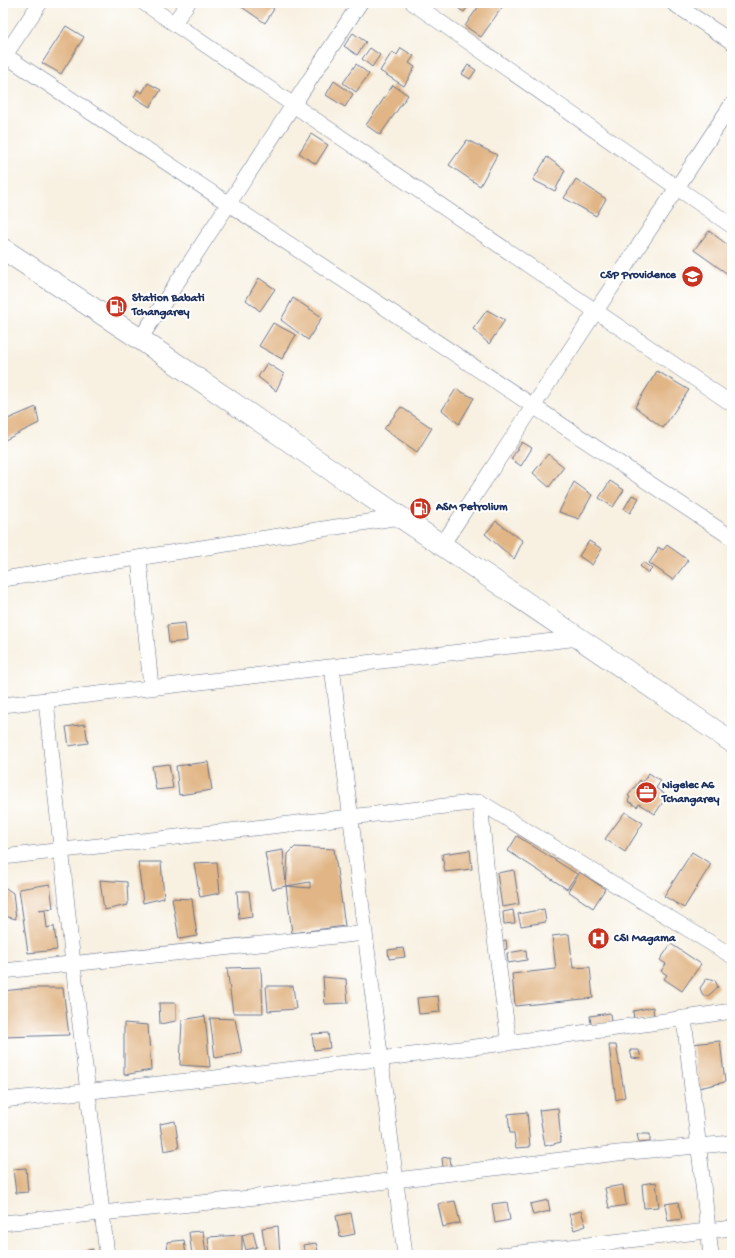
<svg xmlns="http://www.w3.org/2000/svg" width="735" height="1258" font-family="'Gochi Hand',sans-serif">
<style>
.building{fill:#e1b585;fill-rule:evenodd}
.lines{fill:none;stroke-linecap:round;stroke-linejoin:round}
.minor-casing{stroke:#68738c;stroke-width:16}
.secondary-casing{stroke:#68738c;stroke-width:22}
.minor{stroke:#fff;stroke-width:15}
.secondary{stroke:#fff;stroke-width:21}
.labels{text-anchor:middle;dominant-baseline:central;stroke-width:4;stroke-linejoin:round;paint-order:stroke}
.poi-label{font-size:12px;font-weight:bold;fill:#1b2f5e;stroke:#fff;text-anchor:start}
</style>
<rect width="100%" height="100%" fill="#fff"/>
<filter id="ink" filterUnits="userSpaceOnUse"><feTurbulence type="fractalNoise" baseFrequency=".025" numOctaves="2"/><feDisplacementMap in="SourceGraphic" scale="8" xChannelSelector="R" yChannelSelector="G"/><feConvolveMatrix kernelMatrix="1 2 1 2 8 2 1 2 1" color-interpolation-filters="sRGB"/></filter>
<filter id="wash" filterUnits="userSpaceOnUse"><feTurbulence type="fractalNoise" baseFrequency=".012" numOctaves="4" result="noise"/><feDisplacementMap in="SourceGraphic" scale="16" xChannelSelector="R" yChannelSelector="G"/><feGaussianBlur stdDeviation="0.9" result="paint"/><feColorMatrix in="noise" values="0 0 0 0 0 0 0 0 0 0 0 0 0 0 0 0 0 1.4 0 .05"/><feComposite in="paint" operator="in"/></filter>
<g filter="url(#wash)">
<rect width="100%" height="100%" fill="#f8f1e2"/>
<g id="blocks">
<path class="building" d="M 236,3 L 266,3 L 274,9 L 265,23 Z
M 464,3 L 471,3 L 464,12 L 459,9 Z
M 481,3 L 505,3 L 481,37 L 465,26 Z
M 66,26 L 84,37 L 61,74 L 42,63 Z
M 353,33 L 366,42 L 357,55 L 344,46 Z
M 370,48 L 380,55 L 372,67 L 362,59 Z
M 401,48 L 414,56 L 409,63 L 415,67 L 404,86 L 380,71 L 392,52 L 397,55 Z
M 356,64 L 369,74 L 356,92 L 343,83 Z
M 468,65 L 476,70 L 470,79 L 462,74 Z
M 334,81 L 353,94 L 345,107 L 326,95 Z
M 148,83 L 161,90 L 150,107 L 134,97 L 138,90 L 142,93 Z
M 393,85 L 408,95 L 380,135 L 366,125 Z
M 311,134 L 328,145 L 316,164 L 299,153 Z
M 467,140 L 497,155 L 480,186 L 449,165 Z
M 547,157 L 565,170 L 555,191 L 533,180 Z
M 576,179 L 606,199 L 596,216 L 564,198 Z
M 709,231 L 732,248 L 732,277 L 694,250 Z
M 259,278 L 275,289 L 260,311 L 246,300 Z
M 293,298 L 322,317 L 308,340 L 281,320 Z
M 487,310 L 505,320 L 489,344 L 473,329 Z
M 273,323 L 296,335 L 282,359 L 259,346 Z
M 267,363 L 284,374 L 276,391 L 258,377 Z
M 657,371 L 689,390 L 663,428 L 635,407 Z
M 456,389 L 474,398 L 459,424 L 442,410 Z
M 36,407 L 39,423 L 3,441 L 3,421 Z
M 401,407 L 432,428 L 417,452 L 384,429 Z
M 522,442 L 532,448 L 521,466 L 511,459 Z
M 548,454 L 564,467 L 549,487 L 533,473 Z
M 610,481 L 624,490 L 613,507 L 599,498 Z
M 574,482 L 592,495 L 579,519 L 559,512 Z
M 632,495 L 639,498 L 630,513 L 624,509 Z
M 496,521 L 523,541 L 514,559 L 485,534 Z
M 589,541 L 602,549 L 592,565 L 579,556 Z
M 667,545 L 688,560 L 673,580 L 649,563 L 656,553 L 658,547 L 663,550 Z
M 643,562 L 652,569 L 648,573 L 640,566 Z
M 185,623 L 187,641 L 169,643 L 167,625 Z
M 85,724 L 88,743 L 69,746 L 66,727 Z
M 208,762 L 212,790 L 179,795 L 176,766 Z
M 169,764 L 173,788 L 156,790 L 152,766 Z
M 649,773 L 661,781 L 656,788 L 667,796 L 655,814 L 639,804 L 637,807 L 628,801 L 630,797 L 628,796 L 640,780 L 642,783 Z
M 625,812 L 643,823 L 625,852 L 605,839 Z
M 517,836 L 577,874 L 567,889 L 508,851 Z
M 295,847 L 334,849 L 345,926 L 292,933 L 286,886 L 288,854 ZM 310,882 L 310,888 L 286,886 Z
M 283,850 L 286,886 L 272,889 L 265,853 Z
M 470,850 L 472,869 L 445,872 L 442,854 Z
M 692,852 L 711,864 L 684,908 L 664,896 Z
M 138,862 L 161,862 L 164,898 L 143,903 Z
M 217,862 L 220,893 L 200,897 L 194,863 Z
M 514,870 L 519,904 L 502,907 L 497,873 Z
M 580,872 L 605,889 L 593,908 L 568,891 Z
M 100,880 L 127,882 L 128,905 L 104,910 Z
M 50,884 L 53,908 L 39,910 L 45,910 L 47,928 L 54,926 L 57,950 L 28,953 L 19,889 Z
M 3,886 L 13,893 L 16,919 L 4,916 Z
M 237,891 L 249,891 L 252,917 L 239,919 Z
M 172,898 L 192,899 L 197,936 L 179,939 Z
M 544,909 L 546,922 L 521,926 L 518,914 Z
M 513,910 L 515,923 L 504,924 L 503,912 Z
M 569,934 L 573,968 L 590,967 L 593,998 L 515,1006 L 512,974 L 556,969 L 552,936 Z
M 506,940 L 507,949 L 501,950 L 500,941 Z
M 671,944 L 701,964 L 682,991 L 664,979 L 667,975 L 661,971 L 666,964 L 660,960 Z
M 403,948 L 405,957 L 389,959 L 388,950 Z
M 526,950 L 527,960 L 508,963 L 507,953 Z
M 261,967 L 263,1013 L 233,1013 L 227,968 Z
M 323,977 L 346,979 L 348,1003 L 325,1004 Z
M 707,978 L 715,980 L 718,987 L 708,996 L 703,996 L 700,988 Z
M 266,986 L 293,986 L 296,1009 L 268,1011 Z
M 30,988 L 63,988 L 69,1035 L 3,1037 L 3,991 Z
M 438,996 L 440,1012 L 419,1014 L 417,998 Z
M 159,1003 L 176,1003 L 176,1021 L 160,1024 Z
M 653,1007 L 654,1017 L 634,1021 L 633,1011 Z
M 610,1013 L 611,1023 L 591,1025 L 590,1016 Z
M 205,1016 L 210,1067 L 180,1065 L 182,1020 Z
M 210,1018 L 235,1019 L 242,1053 L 215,1058 Z
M 124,1023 L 148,1025 L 151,1070 L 124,1075 Z
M 328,1033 L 330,1048 L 314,1050 L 312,1034 Z
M 720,1041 L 725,1082 L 699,1088 L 692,1044 Z
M 609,1045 L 616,1045 L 625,1097 L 616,1100 Z
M 630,1050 L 639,1050 L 641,1059 L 632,1058 Z
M 558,1108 L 561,1142 L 545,1146 L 539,1110 Z
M 527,1112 L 530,1147 L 516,1148 L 514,1133 L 510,1133 L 508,1114 Z
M 175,1121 L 179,1148 L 164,1151 L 160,1124 Z
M 637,1134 L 650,1134 L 650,1142 L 639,1143 Z
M 450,1157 L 451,1167 L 443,1168 L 442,1158 Z
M 26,1168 L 28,1192 L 16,1193 L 13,1169 Z
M 656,1182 L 659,1207 L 644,1208 L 642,1184 Z
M 623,1185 L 626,1205 L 609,1208 L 605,1188 Z
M 548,1200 L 550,1211 L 533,1215 L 530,1204 Z
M 455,1201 L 460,1223 L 443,1227 L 438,1204 Z
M 507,1202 L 510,1220 L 495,1223 L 492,1204 Z
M 678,1202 L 682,1219 L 668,1221 L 665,1204 Z
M 581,1211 L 586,1226 L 574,1230 L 569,1214 Z
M 351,1213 L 355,1234 L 340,1237 L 336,1216 Z
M 278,1226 L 280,1255 L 266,1255 L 262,1228 Z
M 203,1231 L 206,1254 L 192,1255 L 189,1232 Z
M 253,1232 L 257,1247 L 246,1250 L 242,1235 Z
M 242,1235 L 242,1252 L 210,1255 L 208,1237 Z
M 184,1240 L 186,1255 L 168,1255 L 167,1242 Z
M 316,1243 L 319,1255 L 305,1255 L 303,1245 Z
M 93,1249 L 94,1255 L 76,1255 L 76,1253 Z"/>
</g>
</g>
<g filter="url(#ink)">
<use href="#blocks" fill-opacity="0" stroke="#68738c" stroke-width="1"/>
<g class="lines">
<defs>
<path id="minor" d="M 144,3 L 732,404
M 413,3 L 732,226
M 673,3 L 732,42
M 174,23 L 188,3
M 3,54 L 732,538
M 5,55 L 40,3
M 140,339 L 360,3
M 442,545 L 732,104
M 139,558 L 151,688
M 3,579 L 400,517
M 332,667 L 405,1255
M 46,700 L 73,964 L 107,1255
M 3,705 L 579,638
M 480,802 L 489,895 L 509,1043
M 3,857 L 480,802 L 732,956
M 3,971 L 365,933
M 684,1018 L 711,1255
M 3,1100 C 247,1076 490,1048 732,1011
M 3,1223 L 240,1199 L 618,1153 L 732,1143
M 501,1255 L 732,1228"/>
<path id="secondary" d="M 3,249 L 140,339 L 331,470 L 732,742"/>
</defs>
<use href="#minor" class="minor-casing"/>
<use href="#secondary" class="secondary-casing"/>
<use href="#minor" class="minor"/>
<use href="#secondary" class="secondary"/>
</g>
</g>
<defs>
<symbol id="school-disc" viewBox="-11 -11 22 22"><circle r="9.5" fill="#c8321e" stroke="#fff"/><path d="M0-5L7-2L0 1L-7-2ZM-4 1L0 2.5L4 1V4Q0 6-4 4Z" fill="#fff"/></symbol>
<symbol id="fuel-disc" viewBox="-11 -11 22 22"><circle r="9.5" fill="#c8321e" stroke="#fff"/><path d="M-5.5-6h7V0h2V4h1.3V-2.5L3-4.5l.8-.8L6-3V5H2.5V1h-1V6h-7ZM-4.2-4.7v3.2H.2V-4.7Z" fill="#fff"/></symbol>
<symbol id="office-disc" viewBox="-11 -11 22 22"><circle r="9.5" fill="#c8321e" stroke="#fff"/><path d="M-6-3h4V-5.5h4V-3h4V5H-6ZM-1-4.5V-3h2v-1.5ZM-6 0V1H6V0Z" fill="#fff"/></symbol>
<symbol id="hospital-disc" viewBox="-11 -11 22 22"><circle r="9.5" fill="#c8321e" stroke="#fff"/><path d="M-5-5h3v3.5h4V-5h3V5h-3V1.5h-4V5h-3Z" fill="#fff"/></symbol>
</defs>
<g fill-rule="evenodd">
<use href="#school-disc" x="680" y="264" width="25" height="25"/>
<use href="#fuel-disc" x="104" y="294" width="25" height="25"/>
<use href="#fuel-disc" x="408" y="496" width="25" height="25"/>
<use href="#office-disc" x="634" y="780" width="25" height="25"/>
<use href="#hospital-disc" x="586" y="926" width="25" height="25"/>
</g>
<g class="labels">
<g class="poi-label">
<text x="676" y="276" text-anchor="end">CSP Providence</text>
<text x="132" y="299">Station Babati<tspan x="132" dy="14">Tchangarey</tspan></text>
<text x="436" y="508">ASM Petrolium</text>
<text x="662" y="786">Nigelec A6<tspan x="662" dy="14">Tchangarey</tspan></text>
<text x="614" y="939">CSI Magama</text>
</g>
</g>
<rect width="735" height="1258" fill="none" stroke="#fff" stroke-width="16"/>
</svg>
